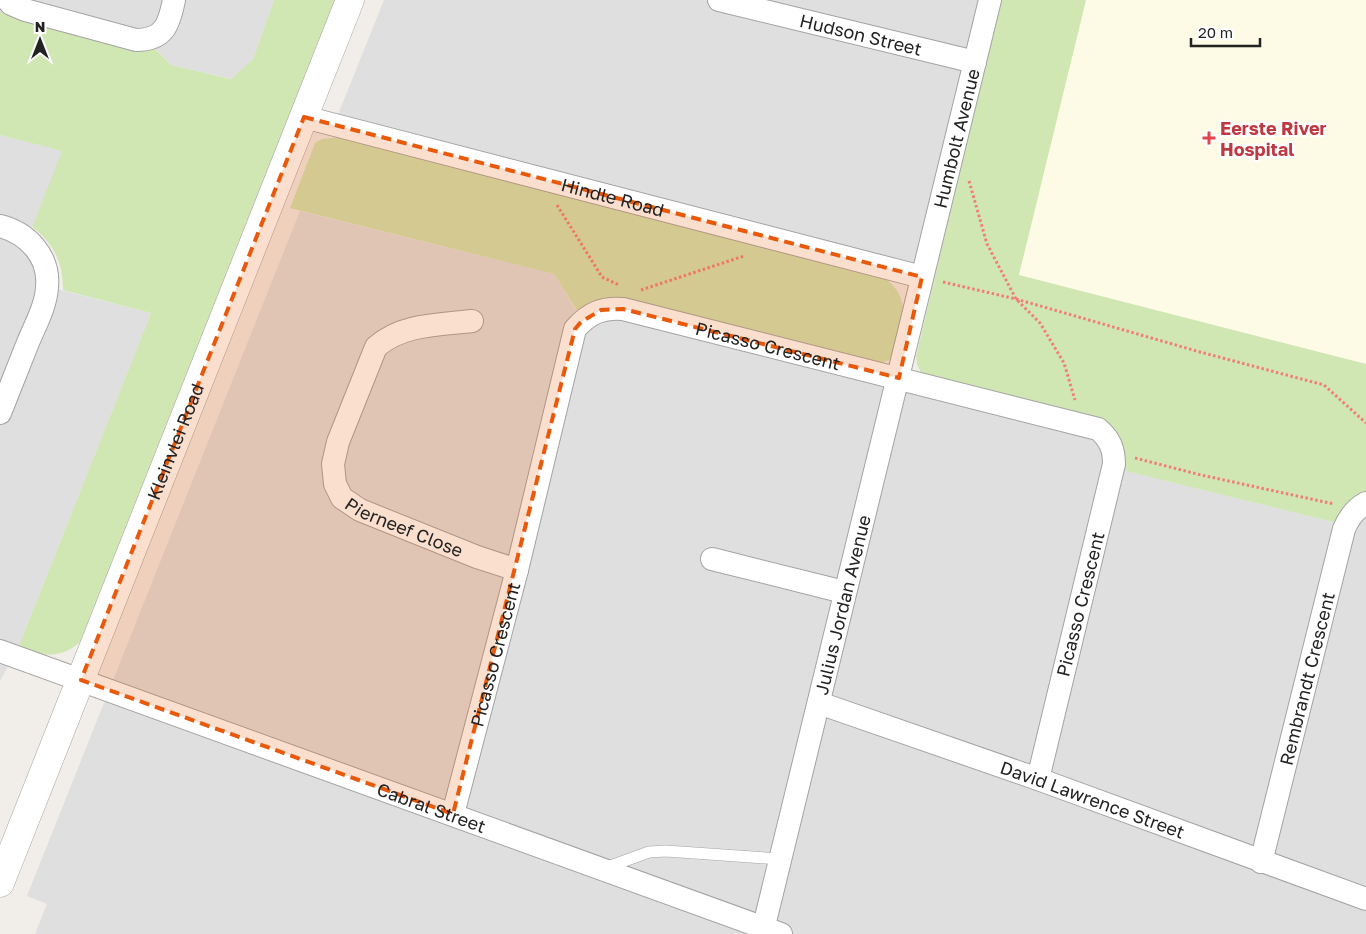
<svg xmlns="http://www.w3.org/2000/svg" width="1366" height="934" font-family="'Golos Text',sans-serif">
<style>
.residential{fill:#dfdfdf}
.education{fill:#fdfbe6}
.grass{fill:#d0e7b3}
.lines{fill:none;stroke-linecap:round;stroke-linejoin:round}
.service-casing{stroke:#a3a3a3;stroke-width:12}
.minor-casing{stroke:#a3a3a3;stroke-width:24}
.tertiary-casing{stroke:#a3a3a3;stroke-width:29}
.path{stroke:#f17d7a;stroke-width:3;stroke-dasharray:2.5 2.5;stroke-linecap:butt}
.service{stroke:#fff;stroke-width:11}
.minor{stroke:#fff;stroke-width:22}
.tertiary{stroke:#fff;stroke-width:28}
.marked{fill:#e8590c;fill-opacity:0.2;stroke:#e8590c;stroke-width:4;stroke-dasharray:10 6;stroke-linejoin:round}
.health-dot{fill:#e0444e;stroke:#fff;stroke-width:2}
.labels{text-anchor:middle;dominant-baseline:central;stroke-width:4.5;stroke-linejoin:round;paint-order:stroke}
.street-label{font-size:18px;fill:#222;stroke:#fff}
.health-label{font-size:18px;font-weight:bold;fill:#be3a42;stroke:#fff;text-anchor:start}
</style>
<rect width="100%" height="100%" fill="#f1eee9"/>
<path class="residential" d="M 0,0 L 274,0 L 253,59 L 232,79 L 171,65 L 148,41 L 17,9 L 0,12 Z
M 384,0 L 987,0 L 921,274 L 335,122 Z
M 0,135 L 63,151 L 28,237 L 49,287 L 151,313 L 18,648 L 0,681 Z
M 300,211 L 554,274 L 582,320 L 594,311 L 1099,428 L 1115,468 L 1337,523 L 1366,501 L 1366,934 L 35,934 L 47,904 L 27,896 Z"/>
<path class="education" d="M 1086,0 L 1366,0 L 1366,364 L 1018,275 Z"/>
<path class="grass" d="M 274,0 L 336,0 L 82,640 C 62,660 43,656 18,648 L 151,313 L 63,290 C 63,263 54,243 32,227 L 62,151 L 0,135 L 0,12 L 6,11 L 144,49 L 155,49 L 171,65 L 231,79 L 253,59 Z
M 1000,0 L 1086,0 L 1019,275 L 1366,364 L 1366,494 L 1337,523 L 1122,470 L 1119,441 L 922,375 L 917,364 L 916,357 Z
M 341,137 L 882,276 C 916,300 901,326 891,359 L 882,363 L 578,312 L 554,274 L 290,208 L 315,143 L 322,139 Z"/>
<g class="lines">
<defs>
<path id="service" d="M 605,868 L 649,852 L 666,851 L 780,859"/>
<g id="minor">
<path d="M 8,0 L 11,4 L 25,10 L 136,40 C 164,40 169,25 174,0"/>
<path id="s1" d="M 719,0 L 975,62"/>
<path id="s2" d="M 304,117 L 922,277"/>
<path d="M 0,226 C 28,233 50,257 47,287 C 46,307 34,327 27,345 C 18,368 9,390 0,413"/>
<path id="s3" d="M 472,321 C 438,325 402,324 376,347 L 338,442 L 333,464 L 335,484 L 342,498 L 360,510 L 477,557 L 517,570"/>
<path d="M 712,559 L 844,592"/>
<path id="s4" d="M 0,651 L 781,934"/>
<path id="s5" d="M 819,703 L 1038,779 L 1366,899"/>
<path id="s6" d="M 453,814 L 517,570 L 575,329 C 589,313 603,307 623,309 L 1098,429 C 1110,439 1114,449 1114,464 L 1038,779"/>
<path id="s7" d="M 1261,862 L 1344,529 C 1349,517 1355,509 1366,503"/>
<path id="s8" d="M 762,934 L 990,0"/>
</g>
<g id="tertiary">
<path id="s9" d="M 0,883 L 350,0"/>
</g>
</defs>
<use href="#service" class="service-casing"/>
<use href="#minor" class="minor-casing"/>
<use href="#tertiary" class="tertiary-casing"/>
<path class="path" d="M 969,181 L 987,244 L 1016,299 L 1040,323 L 1064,363 L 1075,400
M 557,205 L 602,277 L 619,285
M 943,282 L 1016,299 L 1200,352 L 1324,385 L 1366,423
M 641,290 L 744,256
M 1135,458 L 1201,475 L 1334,504"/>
<use href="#service" class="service"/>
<use href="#minor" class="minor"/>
<use href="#tertiary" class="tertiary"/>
</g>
<path class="marked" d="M 304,117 L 922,277 L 899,378 L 623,309 L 601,310 L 581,322 L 575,329 L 453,814 L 81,680 Z"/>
<path class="health-dot" d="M1206.5 130.5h5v5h5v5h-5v5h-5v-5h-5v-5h5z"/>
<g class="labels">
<g class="street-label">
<text stroke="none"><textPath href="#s1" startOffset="146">Hudson Street</textPath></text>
<text stroke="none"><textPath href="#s8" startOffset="819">Humbolt Avenue</textPath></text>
<text stroke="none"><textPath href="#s2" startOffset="319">Hindle Road</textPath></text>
<text stroke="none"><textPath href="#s6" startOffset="704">Picasso Crescent</textPath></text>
<text stroke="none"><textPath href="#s9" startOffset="475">Kleinvlei Road</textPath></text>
<text stroke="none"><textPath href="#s3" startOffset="331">Pierneef Close</textPath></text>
<text transform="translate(1080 604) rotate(-76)">Picasso Crescent</text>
<text stroke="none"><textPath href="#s8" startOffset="339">Julius Jordan Avenue</textPath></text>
<text stroke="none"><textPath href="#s6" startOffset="165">Picasso Crescent</textPath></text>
<text stroke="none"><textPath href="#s7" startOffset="189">Rembrandt Crescent</textPath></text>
<text stroke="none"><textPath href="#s5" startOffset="290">David Lawrence Street</textPath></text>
<text stroke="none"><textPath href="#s4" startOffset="459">Cabral Street</textPath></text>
</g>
<g class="health-label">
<text x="1220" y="128">Eerste River<tspan x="1220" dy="21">Hospital</tspan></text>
</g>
</g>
<g transform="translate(40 40)" stroke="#ffffff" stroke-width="4" paint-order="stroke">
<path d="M0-4L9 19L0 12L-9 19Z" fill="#222222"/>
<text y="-8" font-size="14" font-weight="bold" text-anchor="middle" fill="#222222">N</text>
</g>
<path d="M1191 38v8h69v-8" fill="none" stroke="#222222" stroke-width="2.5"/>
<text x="1198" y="38" font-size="15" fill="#222222" stroke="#ffffff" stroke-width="4" paint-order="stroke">20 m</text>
</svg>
